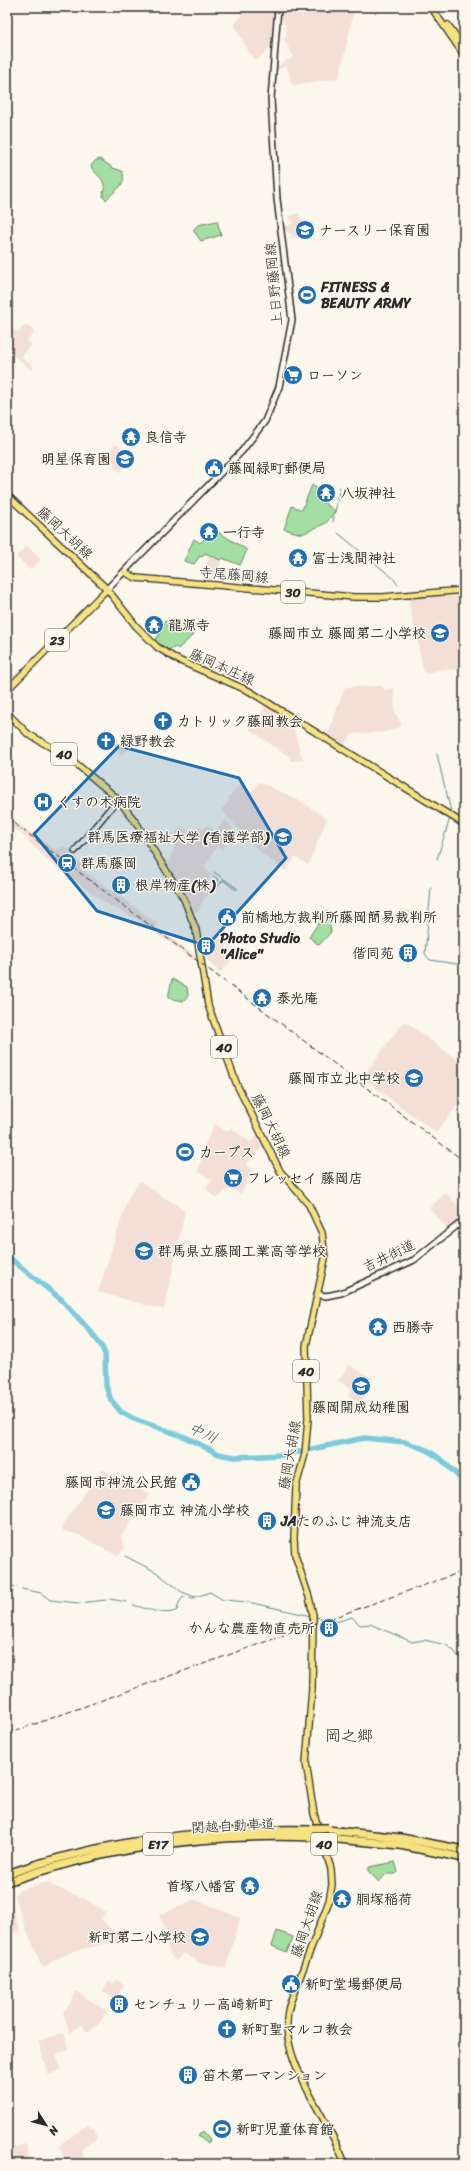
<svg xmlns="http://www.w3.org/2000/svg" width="471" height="2171" font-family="Sriracha,'Klee One',sans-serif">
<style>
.built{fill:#f4dfd6}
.green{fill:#a4dea3;stroke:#688467}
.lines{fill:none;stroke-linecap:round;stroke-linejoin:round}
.stream{stroke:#5d8a96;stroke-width:1}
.river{stroke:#7ecadd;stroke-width:5.5}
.secondary-casing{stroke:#2b2b2b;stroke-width:8}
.primary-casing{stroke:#2b2b2b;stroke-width:8}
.highway-casing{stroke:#2b2b2b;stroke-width:10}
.secondary{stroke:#fbf7ec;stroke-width:5}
.primary{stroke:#f7e281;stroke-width:5.5}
.highway{stroke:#f7e281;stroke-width:7}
.rail{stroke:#2b2b2b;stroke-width:1;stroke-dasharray:6 3;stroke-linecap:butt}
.highway-bridge-casing{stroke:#2b2b2b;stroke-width:10;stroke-linecap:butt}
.highway-bridge{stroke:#f7e281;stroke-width:7}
.marked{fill:#1f6fb2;fill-opacity:0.2;stroke:#1f6fb2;stroke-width:3;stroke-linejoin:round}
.labels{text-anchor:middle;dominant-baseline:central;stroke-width:3;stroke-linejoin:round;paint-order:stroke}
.shield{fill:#fbf7ec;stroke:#696865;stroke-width:1}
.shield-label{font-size:13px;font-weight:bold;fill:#2b2b2b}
.poi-label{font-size:14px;font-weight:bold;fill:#2b2b2b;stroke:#fbf7ec;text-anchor:start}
.street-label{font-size:14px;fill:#2b2b2b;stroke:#fbf7ec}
.water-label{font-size:15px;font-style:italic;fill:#445b60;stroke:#fbf7ec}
.quarter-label{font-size:16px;fill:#2b2b2b;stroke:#fbf7ec}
</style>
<rect width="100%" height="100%" fill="#fbf7ec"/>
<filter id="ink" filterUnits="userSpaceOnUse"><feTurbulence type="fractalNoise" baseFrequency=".025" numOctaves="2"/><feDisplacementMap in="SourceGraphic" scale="8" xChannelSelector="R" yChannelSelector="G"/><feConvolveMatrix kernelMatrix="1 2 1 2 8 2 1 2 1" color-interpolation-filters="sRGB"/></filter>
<g filter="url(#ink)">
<path class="built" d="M 237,7 L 276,7 L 274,45 L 256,61 L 250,54 L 234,24 L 242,16 Z
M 281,7 L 355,7 L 339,78 L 292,85 L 287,66 L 276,70 L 277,66 L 293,57 L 284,39 L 287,35 L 286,26 L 281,18 Z
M 298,213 L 303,221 L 310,224 L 308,232 L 290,239 L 292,235 L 284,230 L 284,225 L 289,226 L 293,222 L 289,217 Z
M 26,324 L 35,332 L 27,341 L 32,345 L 21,357 L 34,367 L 32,370 L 7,350 L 7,329 L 10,326 L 18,333 Z
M 116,444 L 132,456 L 120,472 L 112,466 L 114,463 L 106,456 Z
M 27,546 L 41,560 L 30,570 L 16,556 Z
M 209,556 L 221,561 L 213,584 L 208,583 L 211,575 L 207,574 L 209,567 L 206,566 Z
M 453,593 L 464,600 L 464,670 L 440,669 L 427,674 L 424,672 L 408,599 L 410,597 Z
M 381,686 L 385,690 L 394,688 L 395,712 L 402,726 L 386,732 L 352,734 L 344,745 L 328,734 L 345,687 Z
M 267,704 L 291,720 L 303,760 L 290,761 L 290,756 L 286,755 L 249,729 Z
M 111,731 L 117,737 L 115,738 L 119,745 L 131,733 L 137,739 L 132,744 L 133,746 L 121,755 L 105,737 Z
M 242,782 L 251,792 L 259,782 L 299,800 L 327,819 L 308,865 L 295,857 L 286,872 L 260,852 L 221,810 L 230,800 L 228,798 Z
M 7,816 L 56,850 L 64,846 L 69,850 L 70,854 L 83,865 L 82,869 L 158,924 L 156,927 L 196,957 L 193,960 L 135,918 L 110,906 L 48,861 L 24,836 L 7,823 Z
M 225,819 L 233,828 L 223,849 L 217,846 L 205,866 L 210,875 L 207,884 L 213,889 L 203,900 L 198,912 L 195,911 L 193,914 L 165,868 L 175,847 L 173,834 L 182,828 L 194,833 L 199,826 L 203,829 L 207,825 L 216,831 Z
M 402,909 L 416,912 L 415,922 L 387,921 Z
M 219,937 L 229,944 L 222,951 L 232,960 L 220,973 L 202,955 L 200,944 L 204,941 L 211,946 Z
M 403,1022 L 406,1022 L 464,1065 L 464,1096 L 437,1132 L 435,1132 L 365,1080 L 364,1075 Z
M 215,1124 L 227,1132 L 231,1128 L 250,1142 L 258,1135 L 264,1145 L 246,1165 L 252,1171 L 241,1194 L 229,1189 L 216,1199 L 206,1188 L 212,1180 L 198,1171 L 205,1144 Z
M 140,1181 L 185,1211 L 164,1310 L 98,1292 L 128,1198 Z
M 446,1193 L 464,1213 L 464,1218 L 449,1230 L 429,1208 Z
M 349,1365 L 372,1378 L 361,1403 L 348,1396 L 352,1389 L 338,1381 Z
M 102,1469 L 150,1494 L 121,1536 L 125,1548 L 118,1556 L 77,1534 L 63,1531 L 63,1525 Z
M 51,1882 L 51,1885 L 87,1900 L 106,1912 L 101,1919 L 122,1940 L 74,1951 L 54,1960 L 45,1968 L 42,1967 L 23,1921 L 15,1896 L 18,1891 L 39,1884 Z
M 194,1899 L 240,1918 L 226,1968 L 199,1962 L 184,1953 L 176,1961 L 170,1955 L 167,1945 L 166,1929 L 159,1916 Z
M 13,1909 L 17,1921 L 22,1934 L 17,1931 L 7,1934 L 7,1916 Z
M 117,1979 L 124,1986 L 115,1999 L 102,1991 L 109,1981 L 113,1984 Z
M 76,1991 L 107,2011 L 98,2025 L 87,2033 L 82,2024 L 70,2033 L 63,2012 L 70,2004 Z
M 64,2033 L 69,2049 L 56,2054 L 61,2070 L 48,2075 L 38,2041 Z
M 88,2125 L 92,2129 L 94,2128 L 97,2138 L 81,2150 L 85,2158 L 72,2164 L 66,2164 L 60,2148 L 62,2143 Z
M 26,2144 L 30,2164 L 15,2164 L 12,2148 Z"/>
<path class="green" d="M 100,159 L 113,168 L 122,171 C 128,186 114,190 106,200 L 103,197 C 103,192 105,188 104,184 C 102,176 93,173 91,166 L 95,161 Z
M 217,221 L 221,235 L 201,241 L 193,230 L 198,225 Z
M 312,485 L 319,490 L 319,499 L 335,511 L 334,513 L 326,523 L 302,534 L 284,529 L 292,506 L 302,510 Z
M 218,532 L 247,550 L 240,565 L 222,558 L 220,560 L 205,553 L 202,557 L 200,556 L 194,564 L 184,561 L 194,539 L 200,543 L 207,536 L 211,538 Z
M 165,621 L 178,629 L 181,626 L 193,635 L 178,649 L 176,647 L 168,650 L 154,641 L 160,634 L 157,630 Z
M 327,911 L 331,932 L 319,945 L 309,937 Z
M 172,979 L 187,987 L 188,996 L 184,1001 L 168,998 Z
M 395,1862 L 398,1872 L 396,1874 L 386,1874 L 379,1882 L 369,1872 L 369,1867 Z
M 277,1931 L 293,1937 L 287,1952 L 272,1946 Z
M 203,2131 L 210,2139 L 208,2144 L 198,2136 Z"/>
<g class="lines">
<path class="stream" d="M 333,522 L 340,487
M 338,533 L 393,578 L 398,585
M 437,754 L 445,788
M 446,790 L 451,812
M 437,859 L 450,818
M 214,872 L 238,889
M 212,875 L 219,880 L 213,888
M 431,888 L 425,954 L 430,960 L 464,965
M 215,890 L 223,880 L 236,890
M 125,1556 L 156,1572 L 182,1592 L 195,1597
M 7,1585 L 17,1587
M 22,1589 L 41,1593 L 50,1600 L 79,1603 L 106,1600
M 110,1599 L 126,1602
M 133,1605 C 146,1608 166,1617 177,1610 L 179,1603 L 183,1597 L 193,1598 L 210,1592 L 223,1600 L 248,1602 L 311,1616
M 316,1617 L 336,1622 L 352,1617 L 360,1625 L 370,1624 L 412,1642 L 424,1640 L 446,1645 L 453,1650 L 464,1663"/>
<path class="river" d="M 7,1256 L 62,1300 L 91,1332 L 101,1345 L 105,1354 L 106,1386 L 111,1400 L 121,1412 L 134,1419 L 185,1437 L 219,1454 L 234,1457 L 283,1455 L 364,1438 L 405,1442 L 427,1450 L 442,1460 L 464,1482"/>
<defs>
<path id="secondary" d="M 107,589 L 242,451 L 265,421 L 279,387 L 292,320 L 277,199 L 271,99 L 278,7
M 75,851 L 118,799
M 317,1294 L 326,1296 L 341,1293 L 414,1260 L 464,1220"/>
<path id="primary" d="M 431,7 L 464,55
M 448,25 L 464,47
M 7,495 L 107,589 L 136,626 L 157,647 L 178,660 L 249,691 L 464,824
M 124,572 L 136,578 L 354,597 L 383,597 L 464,590
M 7,690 L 107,589
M 7,713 L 28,734 L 68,757 L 118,799 L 137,824 L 184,899 L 196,930 L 208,1005 L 237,1085 L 280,1171 L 309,1205 L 322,1233 L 325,1259 L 306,1346 L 308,1419 L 305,1454 L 296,1486 L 294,1538 L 295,1555 L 309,1597 L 313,1615 L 312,1689 L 306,1763 L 314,1814 L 331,1869 L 332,1885 L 329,1901 L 290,2003 C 273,2056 329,2116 345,2164"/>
<path id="highway" d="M 328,1830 L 401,1838 L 464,1850
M 328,1838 L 400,1845 L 464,1858
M 7,1874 C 106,1839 209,1828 313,1830
M 7,1882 C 106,1847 210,1833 314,1837"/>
</defs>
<use href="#secondary" class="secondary-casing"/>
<use href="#primary" class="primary-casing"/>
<use href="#highway" class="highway-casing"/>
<use href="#secondary" class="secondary"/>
<use href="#primary" class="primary"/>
<use href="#highway" class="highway"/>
<path class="rail" d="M 7,818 L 464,1161
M 7,1734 L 464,1571"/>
<defs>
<path id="highway-bridge" d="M 312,1828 L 328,1828
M 314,1837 L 328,1838"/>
</defs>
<use href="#highway-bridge" class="highway-bridge-casing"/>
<use href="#highway-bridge" class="highway-bridge"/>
</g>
</g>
<path class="marked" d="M 119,746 L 239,778 L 286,858 L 207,946 L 97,911 L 34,834 Z"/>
<defs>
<symbol id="school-disc" viewBox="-11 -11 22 22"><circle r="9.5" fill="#1f6fb2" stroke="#fbf7ec"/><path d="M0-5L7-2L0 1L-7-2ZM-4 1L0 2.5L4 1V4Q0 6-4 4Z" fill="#fff"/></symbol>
<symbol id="stadium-disc" viewBox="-11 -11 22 22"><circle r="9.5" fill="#1f6fb2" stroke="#fbf7ec"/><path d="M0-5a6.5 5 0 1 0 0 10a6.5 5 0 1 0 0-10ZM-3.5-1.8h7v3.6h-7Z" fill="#fff"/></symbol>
<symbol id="supermarket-disc" viewBox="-11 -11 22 22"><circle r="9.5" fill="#1f6fb2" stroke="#fbf7ec"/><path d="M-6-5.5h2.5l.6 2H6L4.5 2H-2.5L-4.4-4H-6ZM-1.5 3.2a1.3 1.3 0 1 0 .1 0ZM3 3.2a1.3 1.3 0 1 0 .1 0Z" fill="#fff"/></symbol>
<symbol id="temple-disc" viewBox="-11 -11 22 22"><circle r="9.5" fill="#1f6fb2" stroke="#fbf7ec"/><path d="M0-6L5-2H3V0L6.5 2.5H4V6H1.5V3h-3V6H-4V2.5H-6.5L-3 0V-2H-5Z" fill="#fff"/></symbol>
<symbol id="civic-disc" viewBox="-11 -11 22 22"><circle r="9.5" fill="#1f6fb2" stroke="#fbf7ec"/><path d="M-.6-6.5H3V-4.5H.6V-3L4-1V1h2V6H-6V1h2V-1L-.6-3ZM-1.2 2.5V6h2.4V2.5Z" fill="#fff"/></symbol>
<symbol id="church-disc" viewBox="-11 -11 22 22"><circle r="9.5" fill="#1f6fb2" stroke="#fbf7ec"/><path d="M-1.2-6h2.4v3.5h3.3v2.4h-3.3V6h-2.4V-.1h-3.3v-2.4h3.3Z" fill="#fff"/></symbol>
<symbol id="hospital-disc" viewBox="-11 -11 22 22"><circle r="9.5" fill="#1f6fb2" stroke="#fbf7ec"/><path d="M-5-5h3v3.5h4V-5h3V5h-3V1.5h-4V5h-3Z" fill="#fff"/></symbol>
<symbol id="university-disc" viewBox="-11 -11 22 22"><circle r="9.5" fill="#1f6fb2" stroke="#fbf7ec"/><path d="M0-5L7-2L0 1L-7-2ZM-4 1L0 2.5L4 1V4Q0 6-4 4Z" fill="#fff"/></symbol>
<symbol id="station-disc" viewBox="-11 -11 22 22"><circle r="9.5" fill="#1f6fb2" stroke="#fbf7ec"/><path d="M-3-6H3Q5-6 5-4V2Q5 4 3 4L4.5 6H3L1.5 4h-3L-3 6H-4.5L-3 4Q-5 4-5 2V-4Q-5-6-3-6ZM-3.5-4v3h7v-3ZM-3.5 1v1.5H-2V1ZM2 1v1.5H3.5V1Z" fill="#fff"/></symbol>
<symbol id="building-disc" viewBox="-11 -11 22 22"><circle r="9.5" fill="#1f6fb2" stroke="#fbf7ec"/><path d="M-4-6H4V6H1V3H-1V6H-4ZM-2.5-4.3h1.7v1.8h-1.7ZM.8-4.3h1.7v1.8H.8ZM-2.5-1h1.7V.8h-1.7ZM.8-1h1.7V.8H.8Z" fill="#fff"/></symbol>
</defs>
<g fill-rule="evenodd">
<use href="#school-disc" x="294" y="219" width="22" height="22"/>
<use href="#stadium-disc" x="296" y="284" width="22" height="22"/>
<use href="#supermarket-disc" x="282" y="364" width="22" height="22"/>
<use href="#temple-disc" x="120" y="426" width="22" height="22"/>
<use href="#school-disc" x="114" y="448" width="22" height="22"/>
<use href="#civic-disc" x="203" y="457" width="22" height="22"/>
<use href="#temple-disc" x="315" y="482" width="22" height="22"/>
<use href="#temple-disc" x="198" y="521" width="22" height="22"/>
<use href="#temple-disc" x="287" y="547" width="22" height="22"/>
<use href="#temple-disc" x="143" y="614" width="22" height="22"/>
<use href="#school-disc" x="429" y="622" width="22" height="22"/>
<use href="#church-disc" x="152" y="710" width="22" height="22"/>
<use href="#church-disc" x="95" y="730" width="22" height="22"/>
<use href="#hospital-disc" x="32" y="791" width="22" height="22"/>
<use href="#university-disc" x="272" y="826" width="22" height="22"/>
<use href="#station-disc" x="56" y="852" width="22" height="22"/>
<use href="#building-disc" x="110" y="874" width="22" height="22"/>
<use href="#civic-disc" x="216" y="906" width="22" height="22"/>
<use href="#building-disc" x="195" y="935" width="22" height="22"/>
<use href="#building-disc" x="397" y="942" width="22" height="22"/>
<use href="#temple-disc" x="251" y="987" width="22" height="22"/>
<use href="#school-disc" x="403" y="1067" width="22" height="22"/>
<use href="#stadium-disc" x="174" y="1141" width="22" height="22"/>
<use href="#supermarket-disc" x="222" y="1167" width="22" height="22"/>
<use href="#school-disc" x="133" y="1240" width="22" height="22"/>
<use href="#temple-disc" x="367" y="1316" width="22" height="22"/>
<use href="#school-disc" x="350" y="1375" width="22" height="22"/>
<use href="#civic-disc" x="180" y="1471" width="22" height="22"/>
<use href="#school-disc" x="95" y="1499" width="22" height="22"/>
<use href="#building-disc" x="256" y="1510" width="22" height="22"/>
<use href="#building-disc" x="318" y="1617" width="22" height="22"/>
<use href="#temple-disc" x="239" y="1875" width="22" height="22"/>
<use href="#temple-disc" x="331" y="1888" width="22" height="22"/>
<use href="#school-disc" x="189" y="1926" width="22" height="22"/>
<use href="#civic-disc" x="280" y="1973" width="22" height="22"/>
<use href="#building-disc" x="108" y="1993" width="22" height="22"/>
<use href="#church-disc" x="216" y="2018" width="22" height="22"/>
<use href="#building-disc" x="177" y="2064" width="22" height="22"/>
<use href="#stadium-disc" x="211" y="2118" width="22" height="22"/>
</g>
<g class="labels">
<g class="shield">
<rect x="281" y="581" width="24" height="22" rx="3"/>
<rect x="45" y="629" width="24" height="22" rx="3"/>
<rect x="51" y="743" width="26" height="22" rx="3"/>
<rect x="211" y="1036" width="26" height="22" rx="3"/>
<rect x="293" y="1360" width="26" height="22" rx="3"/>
<rect x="143" y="1833" width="30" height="22" rx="3"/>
<rect x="311" y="1833" width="26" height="22" rx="3"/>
</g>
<g class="shield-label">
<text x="293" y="592">30</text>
<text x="57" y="640">23</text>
<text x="64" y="754">40</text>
<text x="224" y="1047">40</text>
<text x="306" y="1371">40</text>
<text x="158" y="1844">E17</text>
<text x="324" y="1844">40</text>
</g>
<g class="poi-label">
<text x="319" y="230">ナースリー保育園</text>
<text x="321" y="287">FITNESS &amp;<tspan x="321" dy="16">BEAUTY ARMY</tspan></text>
<text x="307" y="375">ローソン</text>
<text x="145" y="437">良信寺</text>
<text x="111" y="459" text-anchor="end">明星保育園</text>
<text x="228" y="468">藤岡緑町郵便局</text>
<text x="340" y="493">八坂神社</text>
<text x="223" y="532">一行寺</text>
<text x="312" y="558">富士浅間神社</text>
<text x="168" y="625">龍源寺</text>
<text x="426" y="633" text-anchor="end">藤岡市立 藤岡第二小学校</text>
<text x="177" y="721">カトリック藤岡教会</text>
<text x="120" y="741">緑野教会</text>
<text x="57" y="802">くすの木病院</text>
<text x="269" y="837" text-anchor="end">群馬医療福祉大学 (看護学部)</text>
<text x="81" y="863">群馬藤岡</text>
<text x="135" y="885">根岸物産(株)</text>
<text x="241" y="917">前橋地方裁判所藤岡簡易裁判所</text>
<text x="220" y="938">Photo Studio<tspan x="220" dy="16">"Alice"</tspan></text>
<text x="394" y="953" text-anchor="end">偕同苑</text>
<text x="276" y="998">泰光庵</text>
<text x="400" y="1078" text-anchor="end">藤岡市立北中学校</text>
<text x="199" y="1152">カーブス</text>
<text x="247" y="1178">フレッセイ 藤岡店</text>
<text x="158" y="1251">群馬県立藤岡工業高等学校</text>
<text x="392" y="1327">西勝寺</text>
<text x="361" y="1407" text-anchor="middle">藤岡開成幼稚園</text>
<text x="177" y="1482" text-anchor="end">藤岡市神流公民館</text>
<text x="120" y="1510">藤岡市立 神流小学校</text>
<text x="281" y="1521">JAたのふじ 神流支店</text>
<text x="315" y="1628" text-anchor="end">かんな農産物直売所</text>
<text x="236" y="1886" text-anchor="end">首塚八幡宮</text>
<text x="356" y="1899">胴塚稲荷</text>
<text x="186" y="1937" text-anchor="end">新町第二小学校</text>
<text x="305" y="1984">新町堂場郵便局</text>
<text x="133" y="2004">センチュリー高崎新町</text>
<text x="241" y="2029">新町聖マルコ教会</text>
<text x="202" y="2075">笛木第一マンション</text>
<text x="236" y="2129">新町児童体育館</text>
</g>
<g class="street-label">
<text transform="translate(274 284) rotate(-95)">上日野藤岡線</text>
<text transform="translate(65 533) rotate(43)">藤岡大胡線</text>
<text transform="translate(234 575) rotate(5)">寺尾藤岡線</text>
<text transform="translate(222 667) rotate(24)">藤岡本庄線</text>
<text transform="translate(271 1126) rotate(64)">藤岡大胡線</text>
<text transform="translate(389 1256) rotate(-26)">吉井街道</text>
<text transform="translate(290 1455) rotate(-80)">藤岡大胡線</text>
<text transform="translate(233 1826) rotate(-3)">関越自動車道</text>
<text transform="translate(307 1924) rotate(-71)">藤岡大胡線</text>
</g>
<g class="water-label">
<text transform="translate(203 1433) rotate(25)">中川</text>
</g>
<g class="quarter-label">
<text x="349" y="1735">岡之郷</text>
</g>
</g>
<rect width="471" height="2171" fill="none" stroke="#fbf7ec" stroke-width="24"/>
<rect x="12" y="12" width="447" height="2147" fill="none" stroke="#2b2b2b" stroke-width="1.5" filter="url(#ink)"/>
<g transform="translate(46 2125) rotate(126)" stroke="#fbf7ec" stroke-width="3" paint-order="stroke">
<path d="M0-3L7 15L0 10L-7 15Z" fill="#2b2b2b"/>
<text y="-6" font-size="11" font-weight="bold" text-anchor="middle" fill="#2b2b2b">N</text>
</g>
</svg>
